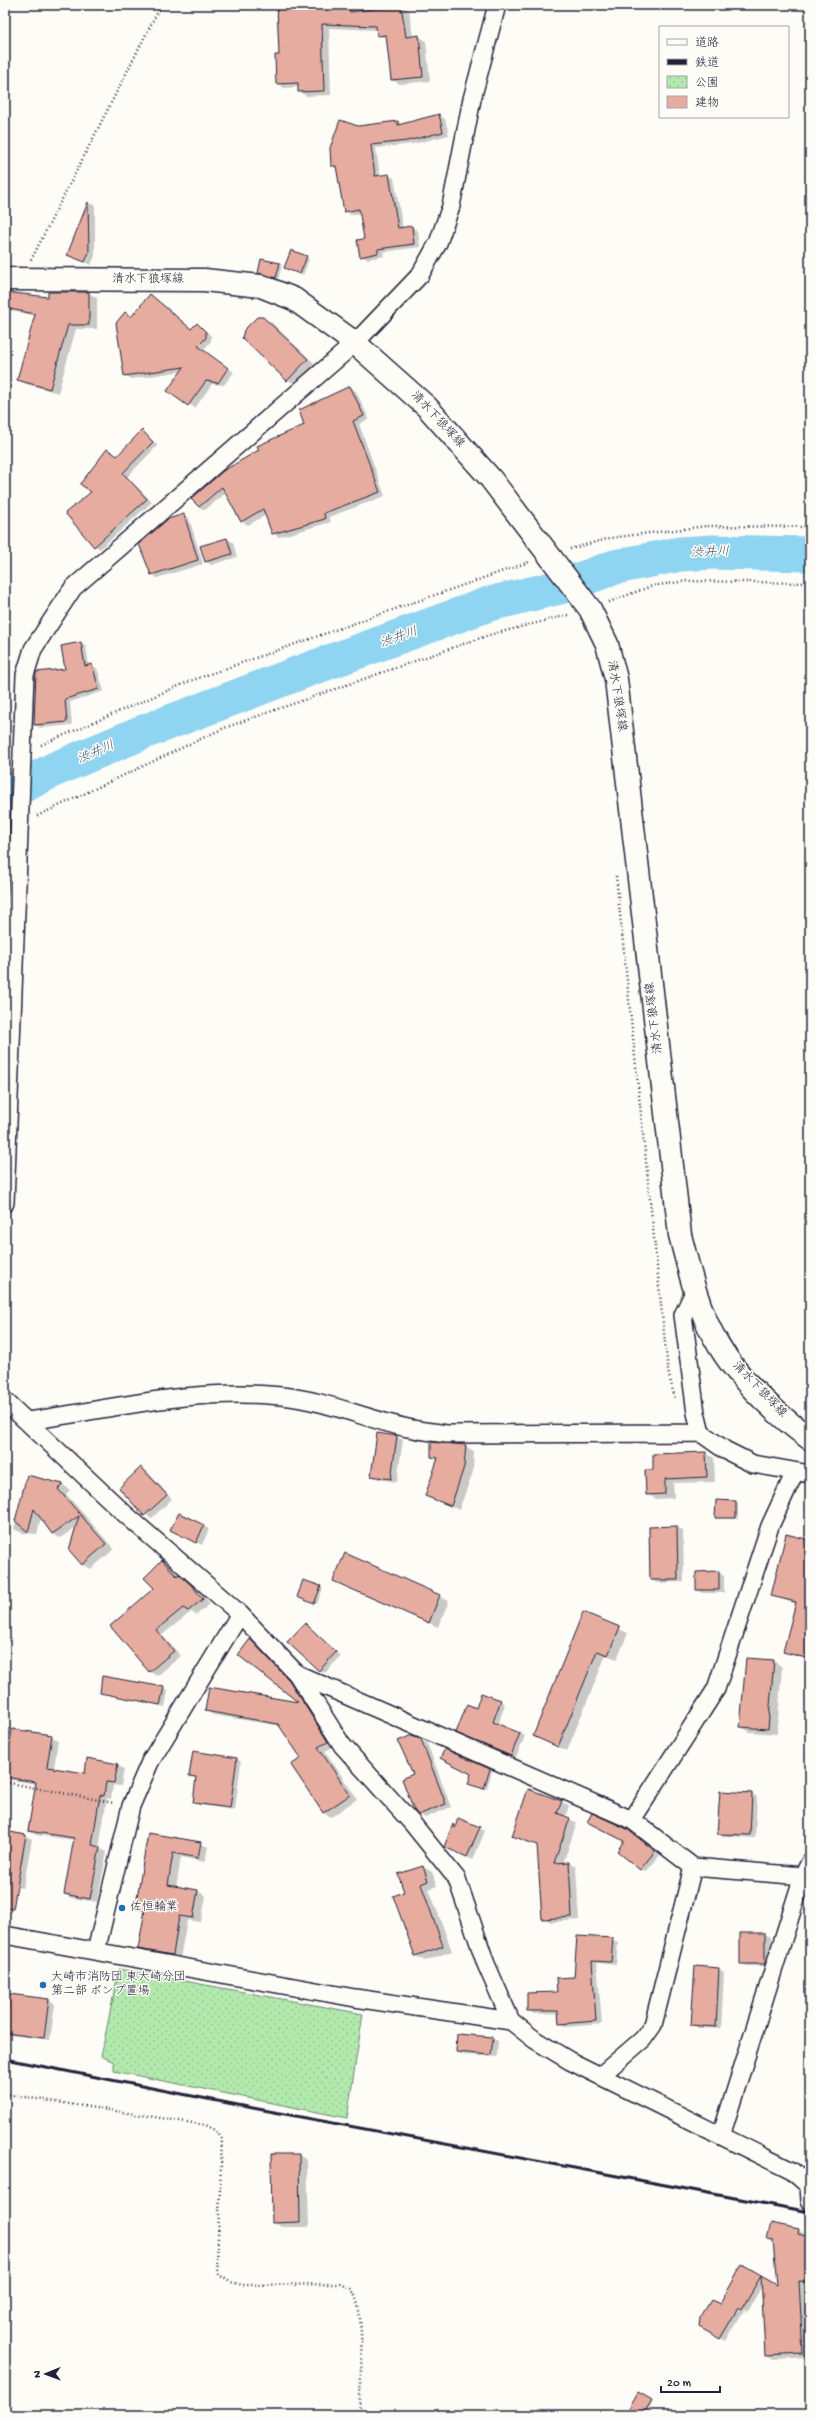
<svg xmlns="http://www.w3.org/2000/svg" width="815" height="2420" font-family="'Gochi Hand','Klee One',sans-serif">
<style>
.park{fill:url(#park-dots);stroke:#6a8674}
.shadow{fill:#0003}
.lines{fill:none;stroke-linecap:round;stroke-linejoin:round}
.river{stroke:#8fd4f1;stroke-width:35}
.building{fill:#e6aca0;stroke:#22223b}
.minor-casing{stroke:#22223b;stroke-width:20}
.secondary-casing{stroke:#22223b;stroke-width:25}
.path{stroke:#22223b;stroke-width:2.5;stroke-dasharray:1 3;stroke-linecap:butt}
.minor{stroke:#fdfcf7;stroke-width:17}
.secondary{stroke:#fdfcf7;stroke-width:22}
.rail{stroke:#22223b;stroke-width:3}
.poi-dot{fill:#1f6fb2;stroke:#fdfcf7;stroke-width:1.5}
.labels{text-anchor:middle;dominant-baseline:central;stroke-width:3;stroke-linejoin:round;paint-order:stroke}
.street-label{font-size:12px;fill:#22223b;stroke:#fdfcf7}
.poi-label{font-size:12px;fill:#22223b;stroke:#fdfcf7;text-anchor:start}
.water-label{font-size:13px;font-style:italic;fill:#435772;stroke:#fdfcf7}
</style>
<defs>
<pattern id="park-dots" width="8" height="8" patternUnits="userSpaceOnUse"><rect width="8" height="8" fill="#b2e9ac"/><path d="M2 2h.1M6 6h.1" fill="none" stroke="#99c895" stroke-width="1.8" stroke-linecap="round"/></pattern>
</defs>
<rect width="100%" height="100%" fill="#fdfcf7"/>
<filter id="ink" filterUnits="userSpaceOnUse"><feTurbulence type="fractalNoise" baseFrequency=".025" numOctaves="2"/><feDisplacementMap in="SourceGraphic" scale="8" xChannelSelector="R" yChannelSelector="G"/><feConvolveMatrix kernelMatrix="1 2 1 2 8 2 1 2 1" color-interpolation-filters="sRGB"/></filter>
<g filter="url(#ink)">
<path class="park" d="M 119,1969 L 363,2014 L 347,2118 L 114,2071 L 114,2062 L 101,2056 Z"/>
<path class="shadow" d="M 278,5 L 350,6 L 357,10 L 357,12 L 401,6 L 409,10 L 413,37 L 419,36 L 426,41 L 430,81 L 400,84 L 392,80 L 388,39 L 378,35 L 377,30 L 329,28 L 331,95 L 306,96 L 299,91 L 299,87 L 284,88 L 277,83 L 280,56 Z
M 439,115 L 445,119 L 449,135 L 413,144 L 376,148 L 380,176 L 388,175 L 394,178 L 403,229 L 412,227 L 418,231 L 420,247 L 383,252 L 384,256 L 367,259 L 361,256 L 365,240 L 361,213 L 351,215 L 345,211 L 337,169 L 332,166 L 358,127 L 398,122 L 402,125 Z
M 90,203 L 95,206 L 95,256 L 91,265 L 69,254 Z
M 292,251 L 309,259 L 303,275 L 288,269 Z
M 279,264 L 282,265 L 278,279 L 259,273 Z
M 5,292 L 49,299 L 89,293 L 97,298 L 97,329 L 76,329 L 58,393 L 26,384 L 18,379 L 36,316 L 5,309 Z
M 151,295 L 192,330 L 197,324 L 203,328 L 211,336 L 211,341 L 203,350 L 234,372 L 224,385 L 212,384 L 195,408 L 168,390 L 182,371 L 131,379 L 125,375 L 125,313 L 132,317 Z
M 263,318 L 272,323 L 316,365 L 297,385 L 288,380 Z
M 350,387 L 356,391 L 369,419 L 359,424 L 385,496 L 329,517 L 331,522 L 279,537 L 272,533 L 266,515 L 248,525 L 242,521 L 226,493 L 205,510 L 199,507 L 261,450 L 306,426 Z
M 142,432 L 158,445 L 127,477 L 152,502 L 100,549 L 95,546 L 92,492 L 107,450 L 117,456 Z
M 184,515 L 189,518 L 203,564 L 157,578 L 152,574 Z
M 227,539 L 233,542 L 237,557 L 211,565 L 206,561 Z
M 81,643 L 86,646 L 89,666 L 97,668 L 104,691 L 70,702 L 72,725 L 40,728 L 35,725 Z
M 378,1434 L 397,1437 L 403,1440 L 397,1482 L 378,1479 L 372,1476 Z
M 465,1446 L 474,1451 L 473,1472 L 459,1510 L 426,1496 L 438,1461 L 432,1457 Z
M 706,1453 L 714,1458 L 715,1482 L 673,1483 L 674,1498 L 656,1499 L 647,1494 L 654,1471 Z
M 141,1468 L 147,1471 L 172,1499 L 151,1519 L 120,1488 Z
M 28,1476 L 63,1485 L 70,1490 L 66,1494 L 114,1549 L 91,1569 L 83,1565 L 70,1549 L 76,1527 L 60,1538 L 52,1534 L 41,1517 L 37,1534 L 22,1533 L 14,1529 Z
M 736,1502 L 738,1503 L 738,1519 L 716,1518 Z
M 179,1514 L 209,1529 L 202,1545 L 177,1533 Z
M 677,1527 L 683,1530 L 684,1582 L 657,1583 L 651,1580 Z
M 810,1541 L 810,1661 L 784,1651 L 796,1604 L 773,1596 Z
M 346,1554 L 449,1601 L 438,1627 L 343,1585 Z
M 163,1561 L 201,1592 L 210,1604 L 196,1615 L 191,1612 L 162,1635 L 181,1656 L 157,1676 L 150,1672 L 111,1626 L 155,1588 Z
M 718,1572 L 724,1576 L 724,1593 L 702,1593 L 697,1590 Z
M 320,1587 L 323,1588 L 317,1604 L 300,1598 Z
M 584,1613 L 628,1633 L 617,1659 L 606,1655 L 567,1751 L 535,1736 Z
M 305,1624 L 341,1656 L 325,1673 L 320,1670 Z
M 250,1640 L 257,1644 L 296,1685 L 335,1746 L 325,1751 L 357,1799 L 331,1817 L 323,1813 L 303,1758 L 281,1726 L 213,1715 L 206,1710 L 301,1704 Z
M 774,1661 L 782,1667 L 777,1734 L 750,1732 L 741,1727 Z
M 163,1688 L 168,1691 L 165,1707 L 101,1692 Z
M 500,1701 L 505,1704 L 498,1725 L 525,1736 L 516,1758 L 463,1735 L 477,1709 Z
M 51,1736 L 58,1740 L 54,1769 L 86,1774 L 117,1765 L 124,1769 L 121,1786 L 113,1785 L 111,1799 L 107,1798 L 99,1848 L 107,1852 L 97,1902 L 71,1898 L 65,1894 L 75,1840 L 36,1835 L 29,1831 L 37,1784 L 12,1780 L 6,1776 Z
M 420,1740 L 427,1743 L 451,1807 L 425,1818 L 419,1814 L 414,1775 Z
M 237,1759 L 241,1762 L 235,1810 L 199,1805 L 194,1803 L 197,1779 L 190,1776 Z
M 489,1770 L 492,1771 L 487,1789 L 471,1785 Z
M 752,1794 L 757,1797 L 755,1838 L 724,1836 L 718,1833 Z
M 561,1802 L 569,1806 L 565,1817 L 577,1823 L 563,1863 L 568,1863 L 576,1867 L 579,1920 L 551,1922 L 543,1918 L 539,1846 L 513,1835 Z
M 454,1825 L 479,1828 L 485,1831 L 473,1860 L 445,1846 Z
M 626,1830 L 660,1855 L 646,1872 L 640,1869 L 626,1841 Z
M 5,1832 L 26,1836 L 32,1839 L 23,1888 L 5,1885 Z
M 148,1834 L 200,1843 L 208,1847 L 205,1862 L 181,1857 L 176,1888 L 198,1891 L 206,1896 L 201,1922 L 187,1920 L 180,1959 L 147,1953 L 140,1948 L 146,1913 L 136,1908 Z
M 423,1867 L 432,1872 L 437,1886 L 429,1889 L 452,1951 L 425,1961 L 416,1956 L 395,1896 L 406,1893 Z
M 741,1934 L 765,1934 L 771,1937 L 770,1966 L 747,1966 L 741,1963 Z
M 612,1939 L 618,1943 L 616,1965 L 597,1963 L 602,2024 L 566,2027 L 560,2023 L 559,2013 L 534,2014 L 528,2010 L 558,1993 Z
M 718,1969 L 724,1972 L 721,2029 L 698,2028 L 693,2025 Z
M 10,1995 L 49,2000 L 55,2004 L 50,2040 L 10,2035 L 5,2032 Z
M 492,2038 L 498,2041 L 497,2057 L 463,2055 L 457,2052 Z
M 299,2155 L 307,2160 L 309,2227 L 282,2227 L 273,2222 Z
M 798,2230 L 806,2234 L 805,2237 L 810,2238 L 804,2268 L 806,2268 L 810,2247 L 810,2285 L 806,2285 L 810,2358 L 773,2360 L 766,2356 L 762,2286 L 747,2312 L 744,2310 L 726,2341 L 700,2327 L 720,2306 L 742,2266 L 778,2287 L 774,2241 L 769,2239 Z
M 639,2394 L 653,2402 L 646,2415 L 629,2415 Z"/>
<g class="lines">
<path class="river" d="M 5,795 L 53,770 L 141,733 L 307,670 L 489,604 L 560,587 L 615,567 L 680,554 L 712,552 L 810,554"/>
</g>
<path class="building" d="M 277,5 L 350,5 L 350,12 L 401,5 L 406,37 L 419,35 L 423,77 L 391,80 L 386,35 L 377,36 L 376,26 L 322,24 L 324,91 L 298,92 L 298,83 L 276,84 L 275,55 L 279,55 Z
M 439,114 L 443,132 L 407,141 L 371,145 L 375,176 L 389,174 L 398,228 L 412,226 L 414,244 L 378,249 L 378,253 L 360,257 L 357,240 L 364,239 L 359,209 L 344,212 L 336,166 L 331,166 L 330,148 L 340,120 L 358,126 L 398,121 L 398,125 Z
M 88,202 L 89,252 L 85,262 L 67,255 Z
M 291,250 L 307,256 L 300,274 L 284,268 Z
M 261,259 L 280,263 L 276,278 L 258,273 Z
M 5,292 L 48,297 L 48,292 L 89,292 L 89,325 L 68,325 L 50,389 L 17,380 L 35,314 L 5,308 Z
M 150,294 L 191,329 L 197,323 L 206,332 L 206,338 L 198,346 L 228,368 L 218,383 L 206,381 L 188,406 L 167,391 L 184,367 L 124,376 L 116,323 L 125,312 L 131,317 Z
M 257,317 L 263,317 L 308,359 L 287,381 L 242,338 L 244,330 Z
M 350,386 L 364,416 L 353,421 L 380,492 L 324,513 L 325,519 L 272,534 L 263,509 L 241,522 L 222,487 L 199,507 L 191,499 L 223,471 L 259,450 L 257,446 L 304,425 L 299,410 Z
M 142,430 L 153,442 L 123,473 L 147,499 L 94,547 L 65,513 L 91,492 L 80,484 L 107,449 L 117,456 Z
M 184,514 L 198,560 L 151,575 L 139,544 L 168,519 Z
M 227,538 L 232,554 L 205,562 L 200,546 Z
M 81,642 L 85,666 L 92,664 L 99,689 L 65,699 L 67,722 L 34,725 L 36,672 L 65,669 L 61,646 Z
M 377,1433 L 397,1436 L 391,1479 L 371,1476 Z
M 431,1442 L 466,1445 L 464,1467 L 451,1506 L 425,1496 L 438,1458 L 431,1457 Z
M 706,1452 L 707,1477 L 665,1479 L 665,1494 L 646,1495 L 645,1470 L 653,1470 L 653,1454 Z
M 141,1467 L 167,1495 L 144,1516 L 119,1488 Z
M 27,1475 L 63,1484 L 58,1489 L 106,1544 L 82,1565 L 69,1550 L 79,1516 L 52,1534 L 34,1509 L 28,1532 L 15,1521 Z
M 716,1500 L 736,1501 L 736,1518 L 715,1518 Z
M 179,1513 L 204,1525 L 196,1543 L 170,1530 Z
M 677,1526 L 678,1580 L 650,1580 L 649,1527 Z
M 786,1534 L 810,1540 L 810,1584 L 806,1599 L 810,1600 L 810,1659 L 783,1652 L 796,1602 L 771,1596 Z
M 345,1553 L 440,1595 L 429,1623 L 333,1581 Z
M 162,1560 L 177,1576 L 179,1574 L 193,1587 L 203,1599 L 188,1611 L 183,1608 L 156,1630 L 174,1651 L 149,1672 L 110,1626 L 154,1588 L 144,1578 Z
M 719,1571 L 719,1590 L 696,1590 L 696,1572 Z
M 303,1580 L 321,1586 L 314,1604 L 297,1597 Z
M 583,1612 L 620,1627 L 608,1655 L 597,1651 L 558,1747 L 533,1736 Z
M 305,1623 L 336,1652 L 319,1671 L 287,1642 Z
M 250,1639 L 289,1680 L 328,1742 L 318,1747 L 350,1795 L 323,1813 L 291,1765 L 301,1758 L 278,1724 L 205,1711 L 209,1687 L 298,1702 L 238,1655 Z
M 746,1658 L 774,1660 L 768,1729 L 740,1727 Z
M 102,1676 L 164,1687 L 160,1705 L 100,1693 Z
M 481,1693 L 501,1700 L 493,1722 L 520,1733 L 511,1756 L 456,1733 L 467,1704 L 476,1708 Z
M 12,1729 L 52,1735 L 47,1767 L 85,1773 L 87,1758 L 118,1764 L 114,1783 L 106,1782 L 104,1796 L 100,1795 L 92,1845 L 100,1847 L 90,1899 L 64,1894 L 74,1838 L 28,1831 L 36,1782 L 5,1777 Z
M 412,1735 L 421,1739 L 446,1804 L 418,1815 L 414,1810 L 402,1779 L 413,1774 L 398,1741 Z
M 445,1749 L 490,1769 L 484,1789 L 468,1784 L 471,1774 L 440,1758 Z
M 193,1751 L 237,1758 L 230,1808 L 193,1803 L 196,1777 L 189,1776 Z
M 528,1789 L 562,1801 L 557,1813 L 570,1818 L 554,1863 L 569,1862 L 572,1917 L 542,1919 L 537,1845 L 512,1836 Z
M 720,1791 L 752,1793 L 750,1835 L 717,1834 Z
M 592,1813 L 627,1829 L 655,1851 L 640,1870 L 617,1851 L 624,1841 L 587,1822 Z
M 458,1818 L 480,1827 L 467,1857 L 444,1847 L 453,1824 L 455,1828 Z
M 5,1831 L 26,1835 L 13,1909 L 5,1909 Z
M 148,1833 L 201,1842 L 198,1858 L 173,1853 L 168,1885 L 198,1890 L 193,1918 L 179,1916 L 173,1955 L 138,1949 L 145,1910 L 135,1909 Z
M 423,1866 L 428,1881 L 421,1884 L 443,1946 L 415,1956 L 393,1896 L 404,1892 L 398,1874 Z
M 740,1933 L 765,1933 L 765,1964 L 740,1964 Z
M 577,1936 L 613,1938 L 611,1962 L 592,1961 L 596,2021 L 559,2024 L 558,2011 L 527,2011 L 527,1993 L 557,1992 L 556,1978 L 574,1977 Z
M 695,1966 L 719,1968 L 716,2027 L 691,2025 Z
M 9,1994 L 49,1999 L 44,2038 L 5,2033 Z
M 457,2034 L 493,2037 L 491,2055 L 456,2052 Z
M 271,2154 L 299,2154 L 300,2222 L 272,2223 Z
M 771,2223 L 799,2229 L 798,2234 L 810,2237 L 806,2263 L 810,2263 L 810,2282 L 799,2281 L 803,2354 L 765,2356 L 761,2276 L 777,2285 L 773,2240 L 767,2239 Z
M 742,2265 L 761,2276 L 741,2310 L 738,2308 L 720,2339 L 699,2327 L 700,2318 L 711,2300 L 720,2304 Z
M 638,2392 L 652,2400 L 643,2415 L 625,2415 Z"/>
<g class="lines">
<defs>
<path id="minor" d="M 5,1203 L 25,675 L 33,649 L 73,588 L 355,343 L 420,275 L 438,243 L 451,206 L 472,99 L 497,5
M 5,1401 L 125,1514 L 240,1614 L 297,1674 L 342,1745 L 412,1823 L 457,1879 L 486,1964 L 511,2021
M 28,1421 C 111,1409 197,1387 281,1396 C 325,1400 366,1419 408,1428 C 421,1431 434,1432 447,1434 L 701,1433 L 696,1413 L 683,1315 L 695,1290
M 701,1433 L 725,1450 L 753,1464 L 810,1474
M 297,1674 L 632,1820
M 693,1867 L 803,1876
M 5,1935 L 355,1998 L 511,2021 L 535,2040 L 570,2061 L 792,2171 L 809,2186 L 810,2201
M 96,1951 L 131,1806 L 150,1762 L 240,1614
M 600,2076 L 643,2039 L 653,2025 L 693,1867 L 632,1820 L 716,1689 L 770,1526 L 795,1472
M 721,2136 L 803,1876 L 810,1862"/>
<path id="secondary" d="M 5,279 L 204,280 L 261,286 L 294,299 L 355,343 L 427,407 L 491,479 L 590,609 L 607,644 L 616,679 L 680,1235 C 689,1269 697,1306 714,1337 C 735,1377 774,1412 810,1439"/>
</defs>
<use href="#minor" class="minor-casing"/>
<use href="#secondary" class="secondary-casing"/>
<path class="path" d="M 31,260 L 161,5
M 570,549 L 610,538 L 706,526 L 810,527
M 609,602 L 652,586 L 687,581 L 810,583
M 41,745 L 190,681 L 529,562
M 37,816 L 224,728 L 489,635 L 568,615
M 616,876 L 668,1371 L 675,1399
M 5,1782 L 114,1803
M 5,2094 L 206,2125 L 215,2130 L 222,2139 L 217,2263 L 219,2275 L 230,2282 L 243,2285 L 340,2284 C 343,2286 348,2287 351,2289 C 367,2306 360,2389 359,2415"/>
<use href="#minor" class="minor"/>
<use href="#secondary" class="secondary"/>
<path class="rail" d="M 5,2059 L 258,2109 L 810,2212"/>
</g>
</g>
<g class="poi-dot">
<circle cx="122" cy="1908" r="4"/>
<circle cx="43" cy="1985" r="4"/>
</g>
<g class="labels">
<g class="street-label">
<text x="148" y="280">清水下狼塚線</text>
<text transform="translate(437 420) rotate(47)">清水下狼塚線</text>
<text transform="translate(616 696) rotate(81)">清水下狼塚線</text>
<text transform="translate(655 1018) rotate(-97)">清水下狼塚線</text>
<text transform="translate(759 1390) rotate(46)">清水下狼塚線</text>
</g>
<g class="poi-label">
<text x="130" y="1908">佐恒輪業</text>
<text x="51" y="1978">大崎市消防団 東大崎分団<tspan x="51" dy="14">第二部 ポンプ置場</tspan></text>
</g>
<g class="water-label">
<text transform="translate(710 553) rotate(-2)">渋井川</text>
<text transform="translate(399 638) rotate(-20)">渋井川</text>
<text transform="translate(96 753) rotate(-23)">渋井川</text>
</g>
</g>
<rect width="815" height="2420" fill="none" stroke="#fdfcf7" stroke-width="20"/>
<rect x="10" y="10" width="795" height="2400" fill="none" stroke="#22223b" stroke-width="1.5" filter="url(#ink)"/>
<rect x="659" y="26" width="130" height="92" fill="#fdfcf7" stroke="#a5a5ac"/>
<rect x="667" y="39" width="20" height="6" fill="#fdfcf7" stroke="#a5a5ac"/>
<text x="695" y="46" font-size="12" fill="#22223b">道路</text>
<rect x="667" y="59" width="20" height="6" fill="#22223b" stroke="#a5a5ac"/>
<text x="695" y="66" font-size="12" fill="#22223b">鉄道</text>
<rect x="667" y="76" width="20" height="12" fill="url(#park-dots)" stroke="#a5a5ac"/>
<text x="695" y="86" font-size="12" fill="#22223b">公園</text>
<rect x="667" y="96" width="20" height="12" fill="#e6aca0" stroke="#a5a5ac"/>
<text x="695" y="106" font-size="12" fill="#22223b">建物</text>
<g transform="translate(46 2374) rotate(269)" stroke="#fdfcf7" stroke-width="3" paint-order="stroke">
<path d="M0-3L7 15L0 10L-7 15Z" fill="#22223b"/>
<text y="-6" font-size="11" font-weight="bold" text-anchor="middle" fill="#22223b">N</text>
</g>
<path d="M661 2386v6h59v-6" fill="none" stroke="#22223b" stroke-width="2"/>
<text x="667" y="2386" font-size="12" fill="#22223b" stroke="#fdfcf7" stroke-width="3" paint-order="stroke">20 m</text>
</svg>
